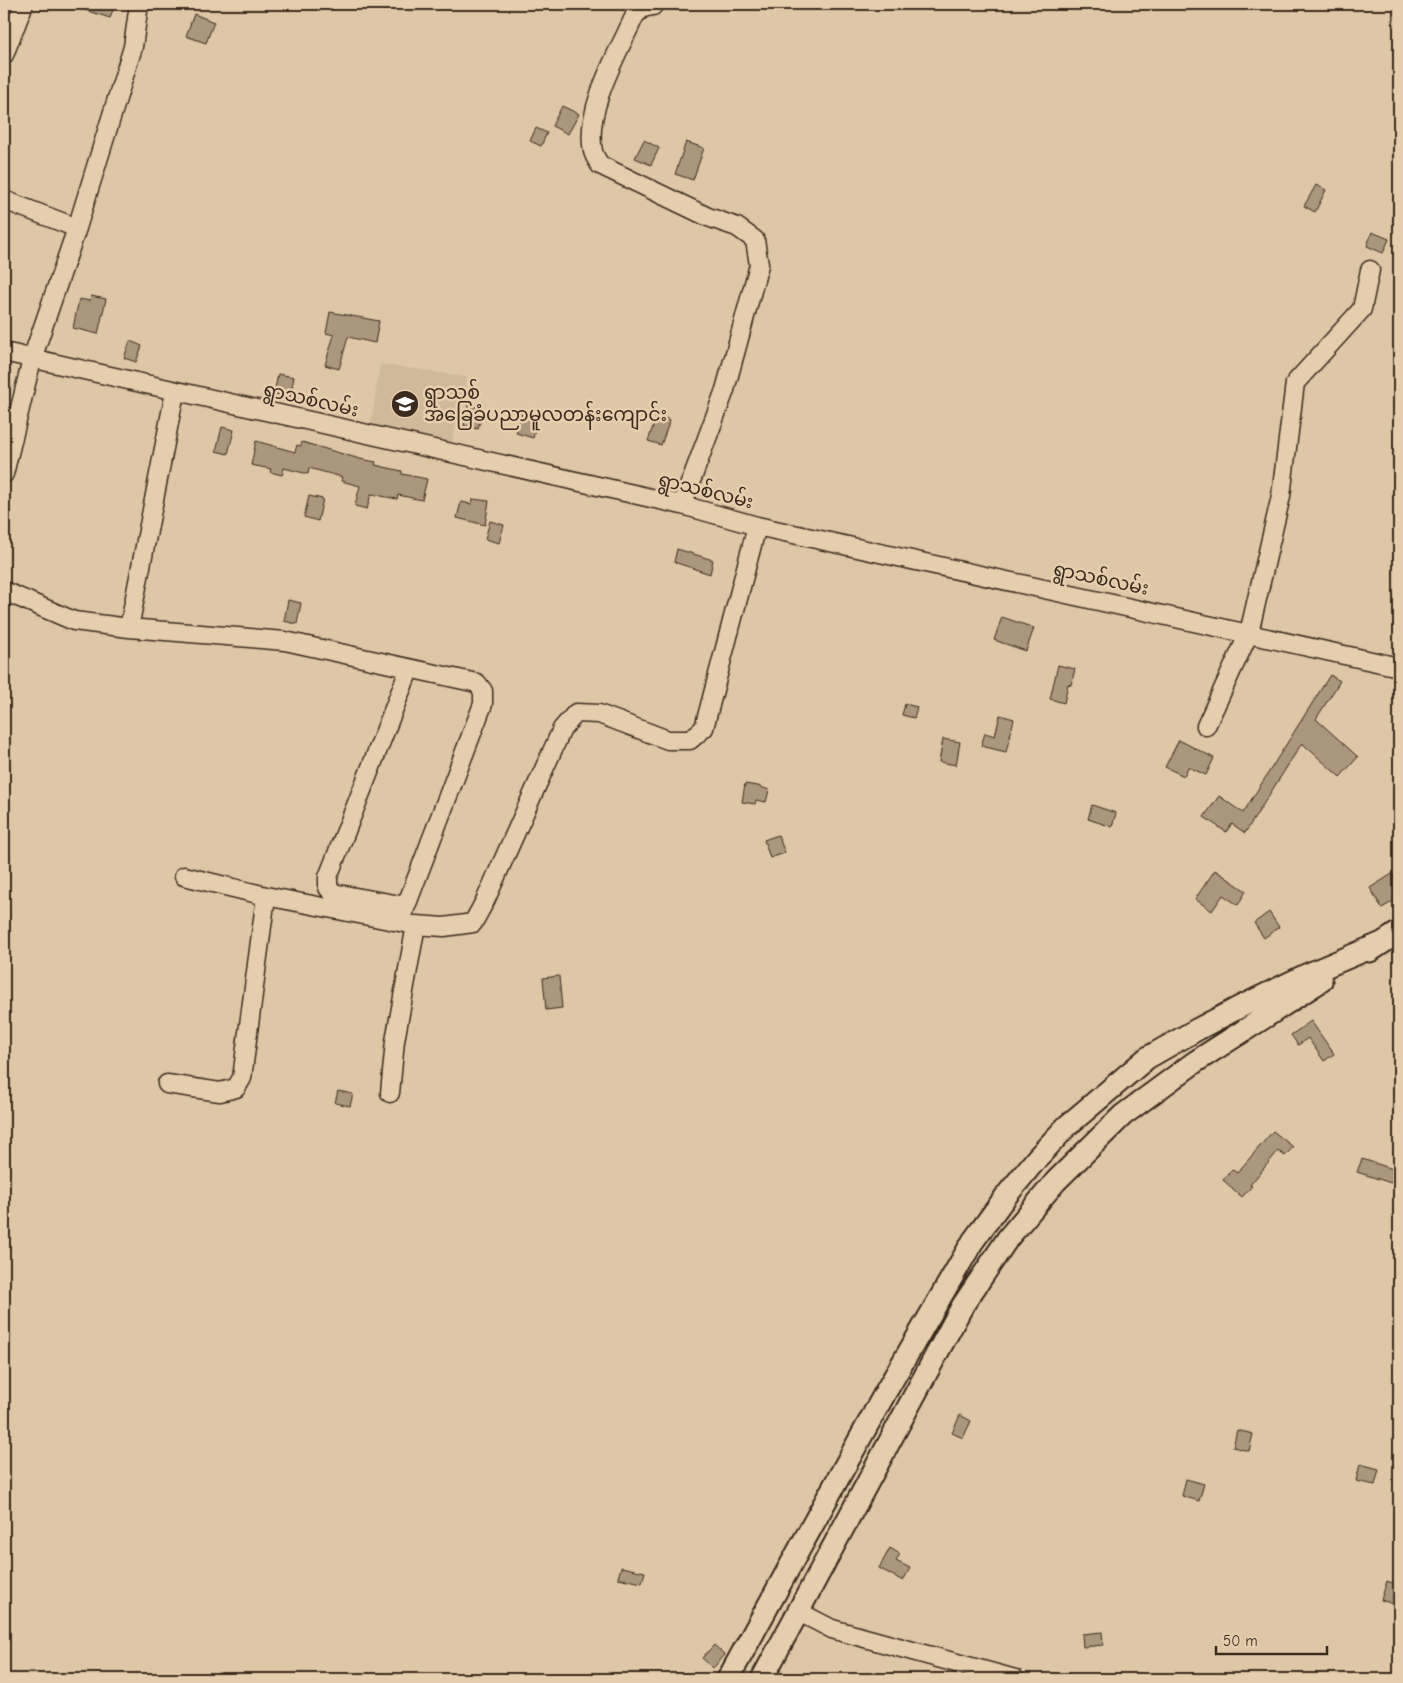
<svg xmlns="http://www.w3.org/2000/svg" width="1403" height="1683" font-family="'Comic Neue','Noto Sans Myanmar',sans-serif">
<style>
.built{fill:#ceb99a}
.building{fill:#aa977d;stroke:#3b2a1e}
.lines{fill:none;stroke-linecap:round;stroke-linejoin:round}
.minor-casing{stroke:#3b2a1e;stroke-width:21}
.major-casing{stroke:#3b2a1e;stroke-width:25}
.minor{stroke:#e4cead;stroke-width:18}
.major{stroke:#e4cead;stroke-width:21}
.labels{text-anchor:middle;dominant-baseline:central;stroke-width:5;stroke-linejoin:round;paint-order:stroke}
.poi-label{font-size:19px;fill:#3b2a1e;stroke:#e4cead;text-anchor:start}
.street-label{font-size:19px;fill:#3b2a1e;stroke:#e4cead}
</style>
<rect width="100%" height="100%" fill="#ddc7a7"/>
<filter id="ink" filterUnits="userSpaceOnUse"><feTurbulence type="fractalNoise" baseFrequency=".02" numOctaves="2"/><feDisplacementMap in="SourceGraphic" scale="10" xChannelSelector="R" yChannelSelector="G"/><feConvolveMatrix kernelMatrix="1 2 1 2 8 2 1 2 1" color-interpolation-filters="sRGB"/></filter>
<g filter="url(#ink)">
<path class="built" d="M 380,364 L 467,377 L 451,447 L 370,431 Z"/>
<path class="building" d="M 73,4 L 115,4 L 110,18 L 72,6 Z
M 194,14 L 214,22 L 206,43 L 186,36 Z
M 562,106 L 579,114 L 568,134 L 552,126 Z
M 536,128 L 547,133 L 541,146 L 530,141 Z
M 644,140 L 659,148 L 651,165 L 635,158 Z
M 686,142 L 704,148 L 693,180 L 675,174 Z
M 1316,185 L 1326,190 L 1315,212 L 1304,206 Z
M 1372,232 L 1389,239 L 1383,253 L 1367,246 Z
M 91,296 L 106,299 L 98,334 L 73,328 L 79,299 L 90,301 Z
M 330,312 L 379,321 L 375,343 L 348,337 L 339,369 L 325,365 L 334,335 L 326,333 Z
M 130,341 L 142,346 L 136,362 L 124,358 Z
M 278,374 L 294,377 L 290,397 L 274,394 Z
M 399,392 L 413,395 L 408,413 L 395,410 Z
M 468,405 L 483,408 L 478,429 L 464,426 Z
M 521,414 L 538,418 L 533,438 L 516,433 Z
M 657,415 L 670,420 L 661,445 L 648,441 Z
M 222,427 L 234,430 L 228,454 L 216,451 Z
M 256,441 L 295,452 L 297,445 L 301,446 L 302,442 L 360,459 L 376,462 L 375,465 L 402,471 L 402,474 L 427,479 L 422,500 L 398,495 L 397,499 L 371,494 L 367,509 L 355,506 L 360,486 L 341,481 L 342,477 L 309,468 L 308,474 L 284,468 L 282,475 L 270,472 L 271,469 L 251,465 Z
M 309,496 L 323,499 L 318,521 L 304,517 Z
M 473,499 L 489,501 L 485,525 L 457,518 L 461,502 L 472,504 Z
M 490,521 L 504,525 L 499,543 L 485,539 Z
M 677,549 L 713,560 L 710,574 L 674,562 Z
M 288,600 L 301,603 L 297,624 L 284,621 Z
M 1002,617 L 1034,628 L 1026,651 L 994,640 Z
M 1058,665 L 1075,669 L 1071,685 L 1068,684 L 1064,703 L 1050,699 Z
M 1330,675 L 1340,681 L 1316,719 L 1358,757 L 1340,777 L 1302,743 L 1245,833 L 1232,824 L 1226,832 L 1204,817 L 1219,796 L 1243,813 Z
M 905,704 L 917,707 L 914,718 L 902,715 Z
M 1000,715 L 1014,719 L 1006,752 L 981,746 L 985,733 L 995,736 Z
M 943,739 L 960,742 L 956,765 L 939,762 Z
M 1179,740 L 1214,758 L 1206,775 L 1188,767 L 1184,776 L 1165,767 Z
M 745,784 L 758,786 L 769,790 L 766,802 L 756,800 L 755,804 L 742,802 Z
M 1092,805 L 1116,813 L 1112,827 L 1088,819 Z
M 778,835 L 785,853 L 770,858 L 764,840 Z
M 1215,870 L 1246,891 L 1238,905 L 1223,895 L 1212,911 L 1195,899 Z
M 1392,874 L 1399,886 L 1399,898 L 1382,908 L 1370,888 Z
M 1269,912 L 1279,927 L 1264,938 L 1254,923 Z
M 559,976 L 562,1008 L 546,1010 L 543,978 Z
M 1311,1021 L 1334,1054 L 1324,1061 L 1308,1038 L 1298,1045 L 1291,1035 Z
M 338,1091 L 353,1094 L 350,1106 L 335,1103 Z
M 1273,1131 L 1293,1147 L 1285,1156 L 1278,1151 L 1250,1185 L 1252,1186 L 1242,1197 L 1223,1180 L 1232,1169 L 1237,1173 Z
M 1362,1159 L 1396,1170 L 1391,1183 L 1357,1172 Z
M 960,1415 L 971,1421 L 963,1438 L 952,1433 Z
M 1237,1430 L 1253,1434 L 1249,1451 L 1233,1447 Z
M 1360,1464 L 1379,1469 L 1375,1485 L 1356,1481 Z
M 1186,1479 L 1204,1484 L 1199,1501 L 1182,1496 Z
M 890,1548 L 900,1554 L 896,1561 L 910,1568 L 903,1581 L 879,1568 Z
M 621,1567 L 645,1572 L 642,1583 L 618,1578 Z
M 1387,1581 L 1399,1585 L 1399,1606 L 1381,1600 Z
M 1102,1632 L 1103,1645 L 1083,1647 L 1082,1634 Z
M 714,1645 L 725,1655 L 713,1668 L 702,1658 Z"/>
<g class="lines">
<defs>
<path id="minor" d="M 653,6 L 643,8 L 635,15 C 619,51 584,110 593,151 C 594,156 597,160 600,165 L 708,217 L 737,227 L 755,240 L 759,265 L 725,390 L 682,505
M 4,55 L 24,4
M 4,200 L 77,228
M 4,352 L 682,505 L 757,526 L 1399,667
M 4,474 L 32,359 L 77,228 L 133,47 L 139,4
M 4,591 L 74,621 L 129,628 L 285,641 L 477,683 L 483,691 L 483,704 L 400,922
M 129,628 L 175,392
M 1206,726 L 1249,633 L 1281,496 L 1295,383 L 1362,309 L 1370,270
M 184,876 L 266,896 L 410,924
M 406,906 L 333,893 L 328,888 L 328,877 L 409,670
M 167,1084 L 220,1092 L 236,1088 L 242,1078 L 266,896
M 390,1093 L 395,1041 L 416,925 L 444,927 L 473,923 L 485,901 L 562,729 L 576,713 L 599,714 L 668,740 L 690,740 L 704,728 L 757,526
M 799,1612 L 832,1629 L 1015,1679"/>
<path id="major" d="M 1370,951 L 1399,932
M 728,1679 L 885,1393 L 973,1241 L 1006,1196 L 1038,1157 L 1067,1126 L 1147,1058 L 1198,1029 L 1240,1007 L 1306,975 L 1382,943
M 762,1679 L 963,1305 L 1008,1238 L 1056,1181 L 1123,1115 L 1195,1062 L 1321,981"/>
</defs>
<use href="#minor" class="minor-casing"/>
<use href="#major" class="major-casing"/>
<use href="#minor" class="minor"/>
<use href="#major" class="major"/>
</g>
</g>
<defs>
<symbol id="school-disc" viewBox="-11 -11 22 22"><circle r="9.5" fill="#3b2a1e" stroke="#e4cead"/><path d="M0-5L7-2L0 1L-7-2ZM-4 1L0 2.5L4 1V4Q0 6-4 4Z" fill="#fff"/></symbol>
</defs>
<g fill-rule="evenodd">
<use href="#school-disc" x="389" y="388" width="32" height="32"/>
</g>
<g class="labels">
<g class="poi-label">
<text x="424" y="393">ရွာသစ်<tspan x="424" dy="22">အခြေခံပညာမူလတန်းကျောင်း</tspan></text>
</g>
<g class="street-label">
<text transform="translate(311 400) rotate(13)">ရွာသစ်လမ်း</text>
<text transform="translate(706 491) rotate(14)">ရွာသစ်လမ်း</text>
<text transform="translate(1101 579) rotate(12)">ရွာသစ်လမ်း</text>
</g>
</g>
<rect width="1403" height="1683" fill="none" stroke="#e4cead" stroke-width="20"/>
<rect x="10" y="10" width="1383" height="1663" fill="none" stroke="#3b2a1e" stroke-width="2" filter="url(#ink)"/>
<path d="M1216 1646v8h111v-8" fill="none" stroke="#3b2a1e" stroke-width="2.5"/>
<text x="1223" y="1646" font-size="15" fill="#3b2a1e" stroke="#e4cead" stroke-width="4" paint-order="stroke">50 m</text>
</svg>
